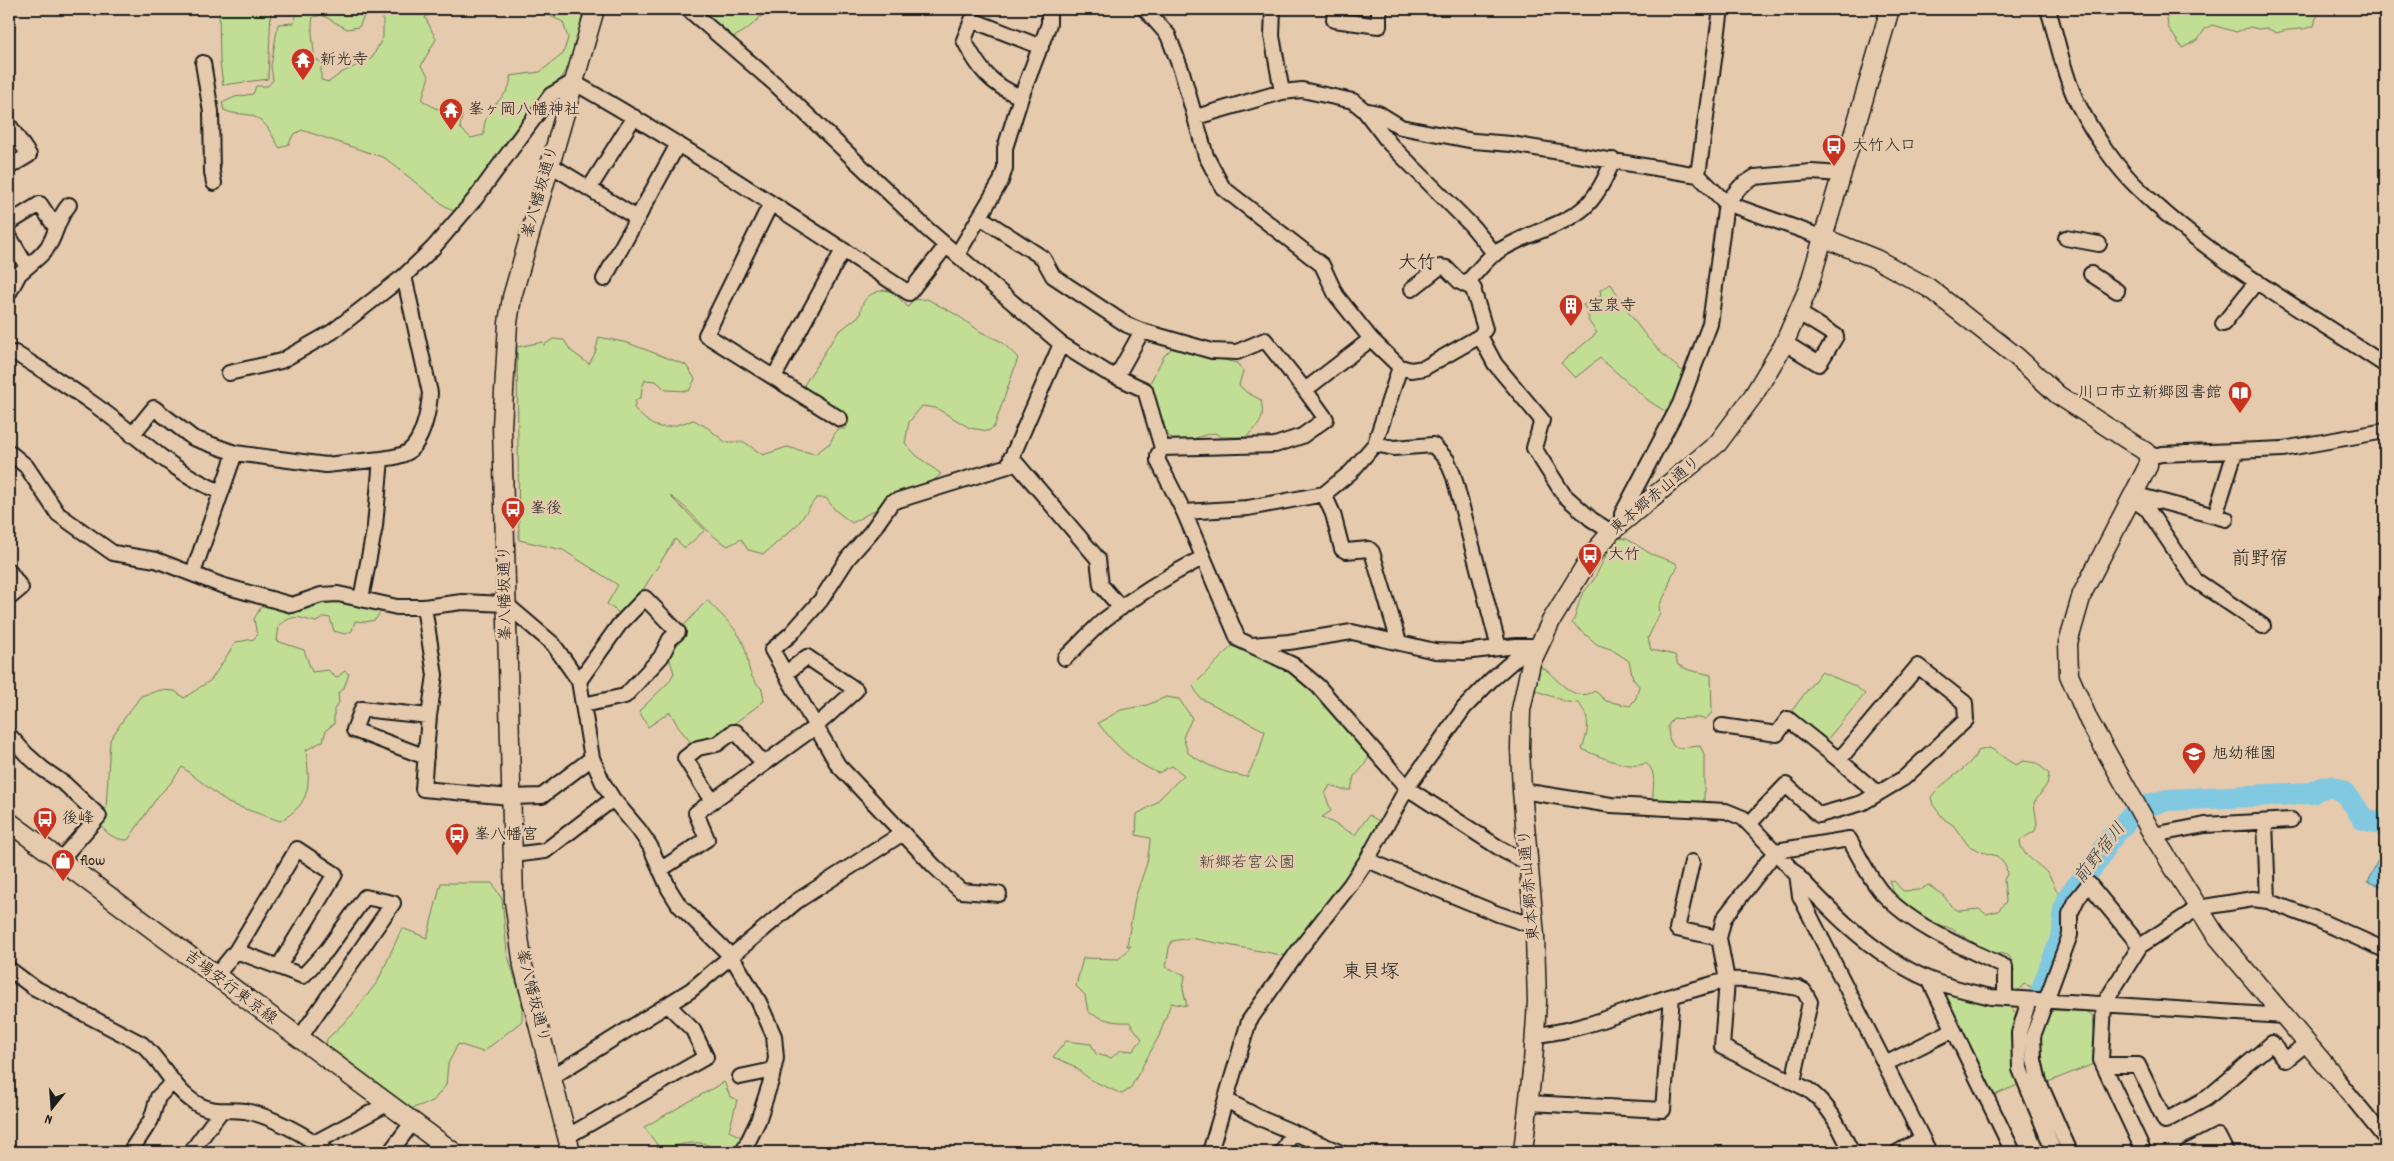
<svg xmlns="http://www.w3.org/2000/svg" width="2394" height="1161" font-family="Dekko,'Klee One',sans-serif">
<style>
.green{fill:#c2dd94;stroke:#6f7c58}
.water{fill:#81c9e1;stroke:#598492}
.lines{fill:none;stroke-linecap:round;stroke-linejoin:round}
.river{stroke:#81c9e1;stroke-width:22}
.minor-casing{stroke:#1c1c1c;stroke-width:18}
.tertiary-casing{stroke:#1c1c1c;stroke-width:21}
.secondary-casing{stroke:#1c1c1c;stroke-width:22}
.minor{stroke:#e5caad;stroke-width:14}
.tertiary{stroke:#e5caad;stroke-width:18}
.secondary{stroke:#e5caad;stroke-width:19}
.labels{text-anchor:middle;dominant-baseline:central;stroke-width:5;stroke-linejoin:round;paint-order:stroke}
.poi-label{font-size:16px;fill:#1c1c1c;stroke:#e5caad;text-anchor:start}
.street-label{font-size:16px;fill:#1c1c1c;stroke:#e5caad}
.park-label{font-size:16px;fill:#3d4334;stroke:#e5caad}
.water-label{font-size:18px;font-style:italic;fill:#303f43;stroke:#e5caad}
.quarter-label{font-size:19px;fill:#1c1c1c;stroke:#e5caad}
</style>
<rect width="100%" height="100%" fill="#e5caad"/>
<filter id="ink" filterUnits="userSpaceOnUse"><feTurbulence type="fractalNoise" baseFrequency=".02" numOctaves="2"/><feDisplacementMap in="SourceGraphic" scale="10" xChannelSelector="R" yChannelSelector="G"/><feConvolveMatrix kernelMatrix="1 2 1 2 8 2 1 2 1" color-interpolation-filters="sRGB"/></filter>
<g filter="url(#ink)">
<path class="green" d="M 219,9 L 271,9 L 268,79 L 223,85 L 220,62 Z
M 289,9 L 358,9 L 364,16 L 359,27 L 347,29 L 322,15 L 313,17 C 310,31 314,43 314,58 L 321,62 L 321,80 L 329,82 L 341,73 L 372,58 L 383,37 L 383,9 L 440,9 L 425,17 L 436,39 L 421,66 L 429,76 L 422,100 L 435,108 L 462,115 L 460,128 L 471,138 L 484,135 C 481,104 514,98 510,76 L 540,72 L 563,54 L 568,38 L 563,22 L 536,9 L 586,9 L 571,60 L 563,76 L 554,87 L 531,135 L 519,148 L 496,154 C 497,182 486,201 464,217 L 445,206 L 385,158 L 302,130 L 293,135 L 289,144 L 280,148 C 272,138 269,123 255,117 C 246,112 236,116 224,110 L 222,103 L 235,97 L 253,94 L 256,86 L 268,86 L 273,80 L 271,66 L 278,24 L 294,23 L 296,16 Z
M 682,9 L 768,9 C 754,24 729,51 706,34 C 697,27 689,17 682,9 Z
M 2166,9 L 2323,9 L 2316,18 L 2314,26 C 2302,31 2288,28 2277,33 L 2266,28 L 2258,29 L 2250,27 L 2236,32 L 2212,25 L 2205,29 L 2198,40 L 2182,48 L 2168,27 Z
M 1611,284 C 1632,319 1652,349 1685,373 L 1671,415 L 1649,401 L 1600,358 L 1575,378 L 1561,363 L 1597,333 L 1588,320 L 1589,318 L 1587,314 L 1589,313 L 1583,305 L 1601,295 L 1600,290 Z
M 885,290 L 893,292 L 908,307 L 913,300 L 927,299 L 957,315 L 981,332 L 1002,342 L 1018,358 L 994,427 L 988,431 L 970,428 L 936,408 L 922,406 L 909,422 L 905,443 L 917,456 L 941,474 L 932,482 L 913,488 L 852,523 L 835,510 L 826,498 L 816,498 L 798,524 L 764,554 L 748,550 L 741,539 L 728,546 C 705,534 692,509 670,496 L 705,530 L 685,548 L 675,539 L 644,588 L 622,615 L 607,604 L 618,585 L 563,550 L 519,540 L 517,347 L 543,342 L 544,345 L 553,339 L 564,340 L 571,351 L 589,364 L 595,353 L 599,337 L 628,343 L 686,365 L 695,379 L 689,391 L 666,390 L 656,381 L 645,380 L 642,388 L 641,397 L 636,400 L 634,408 C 658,435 663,428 694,420 L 708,428 L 725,442 L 744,442 L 763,455 L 787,447 L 815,454 L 830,443 L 837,429 L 845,429 L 849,422 L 809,396 L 804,385 L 837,333 L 860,315 C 862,298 869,293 885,290 Z
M 1172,348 L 1237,363 L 1243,371 L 1239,385 L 1246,392 L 1261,400 C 1265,421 1260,424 1246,437 L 1221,437 L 1215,433 C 1198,435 1193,442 1175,442 L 1167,434 L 1149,385 L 1164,356 Z
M 1618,538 L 1627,539 L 1651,554 L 1676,563 L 1678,567 L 1672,575 L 1666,593 L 1659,606 L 1660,613 L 1648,638 L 1651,650 L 1675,655 L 1678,665 L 1689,670 L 1711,675 L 1712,713 L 1705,719 C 1692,716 1685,720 1673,718 L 1668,726 L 1669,738 L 1673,746 L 1679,748 L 1700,746 L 1704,754 L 1704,801 L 1693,804 L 1653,801 C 1652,788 1658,772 1646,763 C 1631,771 1598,756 1582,749 C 1588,732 1592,718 1578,703 L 1567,702 L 1534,690 L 1536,673 L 1540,666 C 1557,675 1571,705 1595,691 L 1606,701 L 1630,706 L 1636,698 L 1639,686 L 1633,679 L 1629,661 L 1611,649 L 1598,645 L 1572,623 C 1577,615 1577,606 1581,597 C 1584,590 1591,585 1594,579 C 1602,564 1607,551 1618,538 Z
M 323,599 L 370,605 L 381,611 L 375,620 L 365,622 L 355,621 L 352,631 L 345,634 L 334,631 L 330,618 L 325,617 L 316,622 C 298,618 296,613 279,625 L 277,641 L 304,650 L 312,672 L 328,670 L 336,678 L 345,671 L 349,674 L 344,688 L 338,693 L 339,703 L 334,709 L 334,724 L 326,730 L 323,741 L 306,750 C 310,784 312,803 280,821 L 228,803 L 182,767 L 170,784 L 158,796 L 128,840 C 115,840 103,833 99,820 L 106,809 L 110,740 L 123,720 L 141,696 L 161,690 L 175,691 L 184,698 L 211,680 L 236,642 L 254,639 L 257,635 L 254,619 L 264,602 Z
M 707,600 C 717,611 732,624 740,637 C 752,658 742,671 762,689 L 764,701 L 720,734 L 693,745 L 679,728 L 670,712 L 648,727 L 639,711 L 669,682 L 674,673 L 668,654 L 684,634 L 681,629 Z
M 1239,642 L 1292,668 L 1373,752 C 1365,761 1364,769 1354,776 L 1351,790 L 1342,790 L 1330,785 L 1325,794 L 1331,811 L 1322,817 L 1355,835 L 1369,815 L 1382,823 L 1353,871 L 1287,956 L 1190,938 L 1172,941 L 1169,948 L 1166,967 L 1185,975 L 1183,989 L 1187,1006 L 1171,1003 L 1159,1036 L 1130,1089 L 1122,1094 L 1091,1080 L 1072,1065 L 1053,1057 L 1066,1041 L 1091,1044 L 1096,1054 L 1111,1058 L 1121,1050 L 1133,1051 L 1142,1039 L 1129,1022 C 1114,1023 1101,1019 1088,1012 L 1085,995 L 1076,986 L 1083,958 L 1119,959 L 1131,946 L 1127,946 L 1135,898 L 1147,863 L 1150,842 L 1150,838 L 1136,835 L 1137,814 L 1153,805 L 1184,775 L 1172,766 L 1158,773 C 1131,761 1116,746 1098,723 L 1121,710 L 1147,705 L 1166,697 L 1179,699 L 1192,718 L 1183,737 L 1188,753 C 1207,766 1224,773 1247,777 L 1259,753 L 1265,731 L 1200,698 L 1193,686 L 1232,646 Z
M 1821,672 L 1855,686 L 1865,694 L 1826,741 L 1790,713 Z
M 1989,748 C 1999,752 2005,760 2016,765 L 2023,761 L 2037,763 L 2049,774 L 2047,784 L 2034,803 L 2037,824 L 2035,831 L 2020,840 C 2020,858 2044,864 2051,879 C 2055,886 2055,889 2060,896 L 2057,906 L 2058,934 L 2053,943 L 2051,955 L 2037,989 L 2024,984 L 2019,990 L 2011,990 L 2011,978 L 2014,970 L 2012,961 L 2008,955 L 1987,951 L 1952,929 L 1918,916 L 1894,893 L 1889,880 L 1894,881 L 1903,891 L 1920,890 L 1928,885 L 1944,896 L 1951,906 L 1959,911 L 1979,909 L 1986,914 L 1998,911 L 2006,902 L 2004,880 L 2007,874 L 2006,866 L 1997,856 L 1982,852 L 1969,846 L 1953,825 L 1944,819 L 1933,805 L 1931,797 C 1944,779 1968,771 1978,751 Z
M 441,883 L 492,883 L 502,899 L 507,953 L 522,1001 L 522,1021 L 483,1052 L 458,1044 L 448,1064 L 446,1085 L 433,1101 L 410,1109 L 326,1045 L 327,1039 L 352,1015 L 378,981 L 402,928 L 427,938 Z
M 1948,992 L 1989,1004 L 2010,1006 L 2017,1015 C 2009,1042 2009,1058 2020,1084 L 1992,1096 L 1942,998 Z
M 2054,1010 L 2089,1012 L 2093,1017 L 2097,1059 L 2096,1063 L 2048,1082 C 2043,1062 2033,1024 2054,1010 Z
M 724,1082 L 730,1096 L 737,1100 L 729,1131 L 745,1139 L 738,1151 C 715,1157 715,1144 700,1143 C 689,1142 671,1146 661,1150 L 644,1127 Z"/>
<path class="water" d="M 2385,844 L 2385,887 L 2368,882 Z"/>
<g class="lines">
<path class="river" d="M 2039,1098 L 2029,1074 L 2025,1034 L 2063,933 L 2064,909 L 2068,897 L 2098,860 L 2107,843 L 2129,818 L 2149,805 L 2167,800 L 2312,793 C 2337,775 2351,799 2363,819 L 2385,825"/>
<defs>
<path id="minor" d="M 688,9 L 775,84 L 927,229 L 1061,344 L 1106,372 L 1145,390 L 1162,448 L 1158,455 L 1158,461 L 1184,512 L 1238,639 L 1293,665 L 1318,686 L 1407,788 L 1504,851 L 1528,863
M 1145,9 L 1168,35 L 1182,72 L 1206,156 L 1223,188 L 1322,265 L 1336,295 L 1371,339 L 1400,367 L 1411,370 L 1424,368 L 1480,336 L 1485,329 L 1470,279 C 1478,271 1485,261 1494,254 C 1504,247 1517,241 1528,236 C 1578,215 1592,213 1613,160
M 1273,9 L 1272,36 L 1282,92
M 1335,9 L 1334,20 L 1379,26 L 1379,9
M 2048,9 C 2057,38 2065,80 2079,106 C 2094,135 2116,167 2139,189 C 2210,259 2303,310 2385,365
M 203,63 L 211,112 L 212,172 L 214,183
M 1021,97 C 991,85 978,68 964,40 L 972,20 L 1041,47
M 1364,110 L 1378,113 L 1401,127 L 1474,141 L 1511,144 L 1698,175 L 1726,203 L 1824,238
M 1196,117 L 1282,92 L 1302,90 L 1353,101 L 1364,110 L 1390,144 L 1471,225 L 1495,254
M 9,125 L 29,155 L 9,167
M 549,164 L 637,218
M 1698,175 L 1721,9
M 589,189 L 634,117
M 771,203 L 706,335 L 840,419
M 980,217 L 1043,258 L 1053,276 L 1127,325 L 1142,331 L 1212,351 L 1237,352 L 1265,340 L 1305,390 L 1371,339
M 9,223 L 40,204 L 56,228
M 9,236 L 27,267 L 19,274 L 9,293
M 2066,238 L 2099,244
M 957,255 L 1001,181 L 1005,168 L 1005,148 L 1021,97 L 1049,24 L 1049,9
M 27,267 C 38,258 48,250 53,237 C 58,225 60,215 69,205
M 2091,274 L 2117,291
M 604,279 L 678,144
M 1412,289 L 1440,267 L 1446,268 L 1460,282 L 1474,289
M 2223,324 L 2257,281
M 1480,336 L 1495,364 L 1542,420 L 1534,448 L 1564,495 L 1591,519 L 1611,532
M 1785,343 L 1819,364 L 1836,336 L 1799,313
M 9,355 L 15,353 C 40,369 67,385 92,403 C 137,434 169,471 221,492
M 229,373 L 281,361 L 332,332 L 404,276 L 433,248 L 475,199 L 551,95 L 573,82 C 688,147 798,221 909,293 L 946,246
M 1117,376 L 1142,331
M 774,377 L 843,250
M 132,435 L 154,408 L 193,438 L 235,453 L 326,465 L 381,459 L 375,526 L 361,599
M 1375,444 L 1394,448 L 1433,445 L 1447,460 L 1454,477 L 1499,648
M 1162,448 L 1275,445 L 1302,436 L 1326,419 L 1305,390
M 9,452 L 26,466 L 58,514 L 113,553 L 156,560 L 221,585 L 292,605 L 321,595 L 338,594 L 397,607 L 424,607 L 462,602 L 506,604 L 553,644 L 579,681 L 592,758 L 603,783 L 613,799 L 639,830 L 650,846 L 669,889 L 679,905 L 732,957 L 759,1002 L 774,1036 L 776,1058 L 771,1081 L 758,1121 L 743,1152
M 1011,457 L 1098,559 L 1101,585 L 1121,608
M 2148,457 L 2162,454 L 2283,449 L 2385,431
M 381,459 C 390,458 400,457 408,452 C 423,441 429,410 430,393 L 404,276
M 2133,494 L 2226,519
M 2131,498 L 2148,510 L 2195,580 L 2263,626
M 1184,512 L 1248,508 L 1324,494
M 2215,516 L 2235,452
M 1622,524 L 1622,514 L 1680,404 L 1710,324 L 1726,203 L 1741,186 L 1755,177 L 1811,172 L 1842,174
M 9,571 L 21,588 L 9,598
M 193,573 L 235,453
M 424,607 L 435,675 L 429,716 L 423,789 L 510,797 L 542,796 L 592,758
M 1399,642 L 1372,552 L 1369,549 L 1346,551 L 1342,549 L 1333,514 L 1324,494 L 1351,472 L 1375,444 L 1400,367
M 1252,645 L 1289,642 L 1352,632 L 1435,651 L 1464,652 L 1516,646 L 1532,646
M 1065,658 C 1078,646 1090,632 1104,620 C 1135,596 1167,576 1202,558
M 579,681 L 619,625 L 645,598 L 678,632 L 670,639 L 661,657 L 625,696 L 583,705
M 1722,726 L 1777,734 L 1788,719 L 1839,760 L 1918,666 L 1965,703 L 1966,720 L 1904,778 L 1862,803 L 1819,815 L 1786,785 L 1749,824
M 9,735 L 26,754 L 43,769 L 66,785 L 99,816 L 60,860
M 426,757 L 354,730 L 362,709 L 429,716
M 1839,760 L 1877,793
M 1522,791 L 1611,805 L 1726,811 L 1743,818 C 1800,875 1852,946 1928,979 C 1948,987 1970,992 1991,997 L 2284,1016
M 712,801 L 685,758 L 698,748 L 717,744 L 733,732 L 736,732 L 764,764
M 2265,822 L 2268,901
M 2153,835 L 2205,825 L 2291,820
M 513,855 L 545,851 L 613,799
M 1367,860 L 1498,914 L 1534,926
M 1692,862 L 1677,929 L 1719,938
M 660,870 L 707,839 L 696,813 L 815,727 L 856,690 L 807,657 L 786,673
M 1797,874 L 1800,896 L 1885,1064
M 999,894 L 961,891 L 934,866 L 838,765 L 772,650 L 791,634 L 821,600 L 848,558 L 871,532 L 892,502 L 1008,466 L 1061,344
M 236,951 L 297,849 L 335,874 L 279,966
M 9,969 L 33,987 L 142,1044 C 164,1063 173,1091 199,1105 C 214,1113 229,1109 245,1111 C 268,1115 310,1136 326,1152
M 215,977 L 236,951 L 303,976 L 327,950 L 365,897 L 393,903 L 299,1039
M 1929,979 L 2013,1152
M 2029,1000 L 2019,1033 L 2020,1069 L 2054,1152
M 1535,1035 C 1590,1030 1639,1004 1692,990 C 1704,987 1717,982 1729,980 C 1751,978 1776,985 1798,988 L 1804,991 L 1810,1002 L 1793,1082
M 2104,1065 L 2138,1065 L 2165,1121 L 2207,1098 L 2272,1043 L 2286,1060 L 2307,1043
M 2332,1073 L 2385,1138
M 552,1077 L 691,990 L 797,901 L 903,833
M 740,1077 L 773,1070
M 1226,1100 L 1262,1119 L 1339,1152
M 1529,1103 L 1663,1110 L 1672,996
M 568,1136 L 706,1057 L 693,1030 L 668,1005
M 316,1142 L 387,1104
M 130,1152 L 151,1120 L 158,1097 L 172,1083
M 191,1152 L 221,1111
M 392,1152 L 391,1151 L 412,1123
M 1210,1152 L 1249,1021 L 1299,950 L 1350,885 L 1367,860 L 1407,788 L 1464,708 L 1491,680 L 1530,646
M 1282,1152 L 1293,1132
M 1854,1152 L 1850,1149 C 1839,1126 1829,1104 1807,1089 L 1722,1047 L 1727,980 L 1719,938 L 1724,918 L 1776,851 L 1849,839 C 1860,857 1872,884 1886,897 C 1919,930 1964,947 2005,967 L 2005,998
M 1898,1152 L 1922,1139
M 1929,1152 L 1885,1064 L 1953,1030
M 2070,1152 L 2039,1082 L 2034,1060 L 2033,1036 L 2070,935 L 2070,914 L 2077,899 L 2089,884 L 2140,946
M 2144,1152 L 2101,1060 L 2104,1004 L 2140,946 L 2198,908 L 2253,899 L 2268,901 L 2318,920 L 2385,950
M 2187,1152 L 2218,1136 L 2226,1152"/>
<path id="tertiary" d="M 1824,238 L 1876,259 L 1929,288 L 2017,357 L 2058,395 L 2146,452 L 2148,457 L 2148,466 L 2082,594 L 2068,643 L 2069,675 L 2089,721 L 2153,835 L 2215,934 L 2332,1073
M 571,1152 L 523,966 L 514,901 L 502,426 L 508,323 L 512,297 L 595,9
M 1523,1152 L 1533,1062 L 1537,1002 L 1535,936 L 1522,791 L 1520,748 L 1521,710 L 1531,663 L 1551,621 L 1591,556 L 1611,532 L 1718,443 L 1753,396 L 1783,346 L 1808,289 L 1890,9"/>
<path id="secondary" d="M 9,822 L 453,1152"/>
</defs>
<use href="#minor" class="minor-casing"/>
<use href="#tertiary" class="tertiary-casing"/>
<use href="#secondary" class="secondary-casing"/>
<use href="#minor" class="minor"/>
<use href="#tertiary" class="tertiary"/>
<use href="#secondary" class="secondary"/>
</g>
</g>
<defs>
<symbol id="temple-pin" viewBox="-11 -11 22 30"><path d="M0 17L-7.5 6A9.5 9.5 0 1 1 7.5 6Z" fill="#c8321e" stroke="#e5caad"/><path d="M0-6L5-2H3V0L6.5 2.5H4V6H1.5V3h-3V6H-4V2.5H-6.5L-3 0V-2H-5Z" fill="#fff"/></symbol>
<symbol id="bus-pin" viewBox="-11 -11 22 30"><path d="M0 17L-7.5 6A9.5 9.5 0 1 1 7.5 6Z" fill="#c8321e" stroke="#e5caad"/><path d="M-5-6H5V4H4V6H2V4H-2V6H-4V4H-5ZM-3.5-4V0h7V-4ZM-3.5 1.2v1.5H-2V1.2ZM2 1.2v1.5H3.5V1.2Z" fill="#fff"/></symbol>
<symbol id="building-pin" viewBox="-11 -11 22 30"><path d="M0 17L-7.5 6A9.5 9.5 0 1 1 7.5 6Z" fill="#c8321e" stroke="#e5caad"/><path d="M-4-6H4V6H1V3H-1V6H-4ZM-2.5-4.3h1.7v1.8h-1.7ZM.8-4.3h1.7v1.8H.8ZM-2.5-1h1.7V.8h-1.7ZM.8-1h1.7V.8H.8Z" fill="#fff"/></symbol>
<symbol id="library-pin" viewBox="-11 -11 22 30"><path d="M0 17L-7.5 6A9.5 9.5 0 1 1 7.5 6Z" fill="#c8321e" stroke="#e5caad"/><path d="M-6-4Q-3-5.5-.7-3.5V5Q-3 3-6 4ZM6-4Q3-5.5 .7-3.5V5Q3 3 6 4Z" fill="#fff"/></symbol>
<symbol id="school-pin" viewBox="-11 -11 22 30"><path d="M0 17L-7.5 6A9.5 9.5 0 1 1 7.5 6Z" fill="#c8321e" stroke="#e5caad"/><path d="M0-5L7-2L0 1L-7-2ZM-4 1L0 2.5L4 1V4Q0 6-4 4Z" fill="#fff"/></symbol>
<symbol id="shop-pin" viewBox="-11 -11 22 30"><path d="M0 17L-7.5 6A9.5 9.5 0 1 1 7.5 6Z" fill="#c8321e" stroke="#e5caad"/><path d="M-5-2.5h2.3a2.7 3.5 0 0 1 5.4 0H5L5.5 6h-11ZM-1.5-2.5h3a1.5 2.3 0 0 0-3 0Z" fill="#fff"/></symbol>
</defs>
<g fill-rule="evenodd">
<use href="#temple-pin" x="289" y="46" width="28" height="38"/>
<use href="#temple-pin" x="437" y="96" width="28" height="38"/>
<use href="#bus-pin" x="1820" y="132" width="28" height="38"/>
<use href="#building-pin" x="1557" y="292" width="28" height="38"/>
<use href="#library-pin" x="2226" y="379" width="28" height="38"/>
<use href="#bus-pin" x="499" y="495" width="28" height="38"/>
<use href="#bus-pin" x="1576" y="541" width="28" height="38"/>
<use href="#school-pin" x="2180" y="740" width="28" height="38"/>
<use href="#bus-pin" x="31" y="805" width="28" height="38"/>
<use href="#bus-pin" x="443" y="821" width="28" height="38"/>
<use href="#shop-pin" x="49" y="847" width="28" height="38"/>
</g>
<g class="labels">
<g class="poi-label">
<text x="320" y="60">新光寺</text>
<text x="468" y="110">峯ヶ岡八幡神社</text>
<text x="1852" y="146">大竹入口</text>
<text x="1588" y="306">宝泉寺</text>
<text x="2222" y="393" text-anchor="end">川口市立新郷図書館</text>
<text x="530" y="509">峯後</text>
<text x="1608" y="555">大竹</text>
<text x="2212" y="754">旭幼稚園</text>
<text x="62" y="819">後峰</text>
<text x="474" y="835">峯八幡宮</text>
<text x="80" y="861">flow</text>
</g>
<g class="street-label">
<text transform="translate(541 192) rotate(-74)">峯八幡坂通り</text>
<text transform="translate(1656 496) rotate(-40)">東本郷赤山通り</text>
<text transform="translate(506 593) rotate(-91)">峯八幡坂通り</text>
<text transform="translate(1530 885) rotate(-95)">東本郷赤山通り</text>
<text transform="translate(230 988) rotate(37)">吉場安行東京線</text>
<text transform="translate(532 996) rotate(76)">峯八幡坂通り</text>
</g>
<g class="park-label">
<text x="1247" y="863">新郷若宮公園</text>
</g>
<g class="water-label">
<text transform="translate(2101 854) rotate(-52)">前野宿川</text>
</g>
<g class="quarter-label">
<text x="1417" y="264">大竹</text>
<text x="2260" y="560">前野宿</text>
<text x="1371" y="973">東貝塚</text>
</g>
</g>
<rect width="2394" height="1161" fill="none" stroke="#e5caad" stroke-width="30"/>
<rect x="15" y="15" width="2364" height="1131" fill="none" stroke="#1c1c1c" stroke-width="2" filter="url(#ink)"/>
<g transform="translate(52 1108) rotate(197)" stroke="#e5caad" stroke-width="4" paint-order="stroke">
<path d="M0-4L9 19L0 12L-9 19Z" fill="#1c1c1c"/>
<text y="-8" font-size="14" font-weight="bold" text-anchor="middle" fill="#1c1c1c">N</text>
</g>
</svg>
